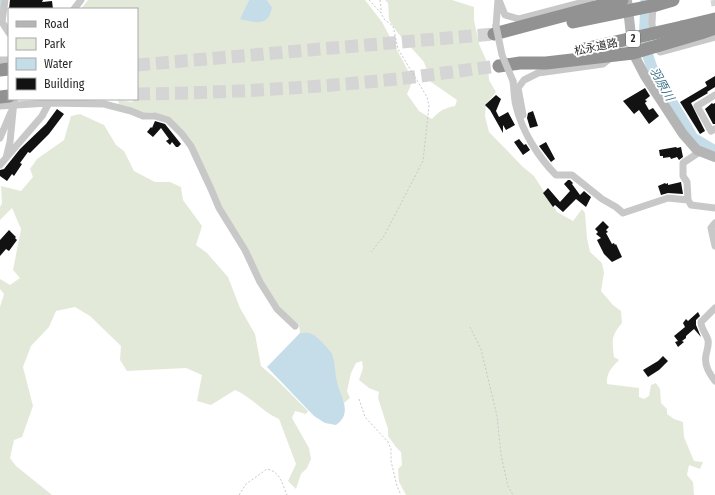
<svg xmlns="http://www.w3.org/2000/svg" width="715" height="495" font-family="'Fira Sans Condensed','Noto Sans JP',sans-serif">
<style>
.green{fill:#e3e9d9}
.water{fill:#c5dde9}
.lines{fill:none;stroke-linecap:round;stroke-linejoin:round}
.stream{stroke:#c5dde9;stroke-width:2}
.river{stroke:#c5dde9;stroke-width:11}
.building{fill:#121212}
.street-tunnel{stroke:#d5d5d5;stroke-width:7;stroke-dasharray:7 3.5;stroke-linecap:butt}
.highway-tunnel{stroke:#d5d5d5;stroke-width:13;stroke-dasharray:13 6;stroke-linecap:butt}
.path{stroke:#c8c8c8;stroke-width:1;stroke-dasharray:2 2;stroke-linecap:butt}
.street{stroke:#c8c8c8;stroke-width:7}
.secondary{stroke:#b5b5b5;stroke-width:10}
.highway{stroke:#929292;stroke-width:13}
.street-bridge{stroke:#c8c8c8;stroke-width:7}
.highway-bridge{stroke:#929292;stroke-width:13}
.labels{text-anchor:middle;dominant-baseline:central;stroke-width:4;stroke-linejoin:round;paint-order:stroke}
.shield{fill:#fff;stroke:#6b6b6b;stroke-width:1}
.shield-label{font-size:10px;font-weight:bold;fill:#2b2b2b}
.street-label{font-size:11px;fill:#2b2b2b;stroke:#fff}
.water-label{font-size:12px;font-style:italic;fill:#3d718a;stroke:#fff}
</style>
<rect width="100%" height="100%" fill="#fff"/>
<path class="green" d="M 88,0 L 249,0 L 241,19 L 272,7 L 267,0 L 365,0 L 382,22 L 413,80 L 407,94 L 419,111 L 432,119 C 439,111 444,108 455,106 L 457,100 L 431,82 L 424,62 L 397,32 L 389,20 L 388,3 L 385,0 L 452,0 L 474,7 L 474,20 L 479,44 L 488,64 L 489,80 L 496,92 L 486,104 L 485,116 L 489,132 L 523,167 L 534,176 L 557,212 L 573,221 L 582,209 L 585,213 L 587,238 L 590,252 L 602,263 L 604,273 L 601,291 L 613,305 L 621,311 L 622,323 C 611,336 612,340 614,357 L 619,360 C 612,367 606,373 607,384 L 639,388 L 639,397 L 644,399 L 649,396 L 651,385 L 656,383 L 660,389 L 661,403 L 667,409 L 667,414 L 674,419 L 683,422 L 684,437 L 694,461 L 703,462 L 700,469 L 689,465 L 687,475 L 693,482 L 694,495 L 406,495 L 399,482 L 398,469 L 402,465 L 401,452 L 396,447 L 388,436 L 388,429 L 378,398 L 379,392 L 369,388 L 359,380 L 363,368 L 362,361 L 356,363 L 351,373 L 347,391 L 350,398 L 344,403 L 337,383 L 312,334 L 300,333 L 299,325 L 285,313 L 272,298 L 223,212 L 199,162 L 165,117 L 152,112 L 144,113 L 119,105 L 118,100 L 133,102 L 132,99 L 137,99 L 137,9 L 81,9 Z
M 80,114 L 104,125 L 116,145 L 124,151 L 134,171 L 155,182 L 170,182 L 181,187 L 183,200 L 202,226 L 196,245 L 207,253 L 228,277 L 240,308 L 255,334 L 261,366 L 276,379 L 308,411 L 306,414 L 295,411 L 292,418 L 309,448 L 311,459 L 307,468 L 301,474 L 296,489 L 288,481 L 296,464 L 279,419 C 262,412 252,397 235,390 L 211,405 L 197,401 L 202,375 L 186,368 L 127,371 L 120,360 L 121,346 L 90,316 L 75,307 L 56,311 L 49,327 L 31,346 L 23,367 L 33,406 L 22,437 L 14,440 L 10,458 L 16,466 L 52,495 L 0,495 L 0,307 L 4,294 L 0,289 L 0,279 L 10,285 L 20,278 L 13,270 L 21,229 L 12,208 L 0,220 L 0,207 L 2,203 L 1,186 L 21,191 L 33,177 L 30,169 L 37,159 L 64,140 L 71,116 Z"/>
<path class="water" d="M 249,0 L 267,0 L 272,7 C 269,27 255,23 240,19 Z
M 300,333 C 303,333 309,332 312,334 C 317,336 329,349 332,354 C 335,362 335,373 337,382 C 341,397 353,413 336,425 L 325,423 L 314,416 L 267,367 Z"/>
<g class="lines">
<path class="stream" d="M 0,11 L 1,0"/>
<path class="river" d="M 646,0 L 644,44 L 652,68 L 693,138 L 715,151"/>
</g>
<path class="building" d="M 10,0 L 43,0 L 42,2 L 52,1 L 53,9 L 9,9 Z
M 715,76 L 715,87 L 707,92 L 708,93 L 691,103 L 705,131 L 700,134 L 680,102 L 707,86 L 705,82 Z
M 645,88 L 650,96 L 645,100 L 647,101 L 645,103 L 649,110 L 653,108 L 659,116 L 649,124 L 639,110 L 634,114 L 623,101 Z
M 496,95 L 501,99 L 496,111 L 499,117 L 508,112 L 515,125 L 506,130 L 503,125 L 503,133 L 490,110 L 485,105 Z
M 712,103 L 713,104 L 715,103 L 715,124 L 713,124 L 705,109 Z
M 57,109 L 64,114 L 49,134 L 30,153 L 28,152 L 20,163 L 22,164 L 14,176 L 12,174 L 7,181 L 0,176 L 0,170 L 4,169 L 20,149 L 46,124 Z
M 533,111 L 538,126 L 530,128 L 527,118 L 528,113 Z
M 155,121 L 165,124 L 181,144 L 178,147 L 176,147 L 172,142 L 170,145 L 166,141 L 169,139 L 161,128 L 153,137 L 147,132 L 151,127 L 152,128 Z
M 519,139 L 524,145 L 526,144 L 530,150 L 523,155 L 514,142 Z
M 546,142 L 555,159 L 551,162 L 539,146 Z
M 676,147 L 677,148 L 681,147 L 683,157 L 679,160 L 677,157 L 671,159 L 670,157 L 663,158 L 663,156 L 660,156 L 659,150 Z
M 568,180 L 570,180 L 573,183 L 572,184 L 580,195 L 584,191 L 591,197 L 586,207 L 576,199 L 563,212 L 555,205 L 553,207 L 543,193 L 548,188 L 560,202 L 570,191 L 564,184 Z
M 681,182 L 683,194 L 668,193 L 661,195 L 658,186 L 665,183 L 666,184 L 668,183 L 668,185 Z
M 603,221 L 609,227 L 606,230 L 608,232 L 606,233 L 612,244 L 614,243 L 615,245 L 616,244 L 622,257 L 612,262 L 604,254 L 597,240 L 601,238 L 596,234 L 598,232 L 595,229 Z
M 9,230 L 16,237 L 15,238 L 17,240 L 9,251 L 6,249 L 0,256 L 0,240 Z
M 698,312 L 700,316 L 696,320 L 696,325 L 701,337 L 694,329 L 686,336 L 686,338 L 682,341 L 684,342 L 678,347 L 675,342 L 678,341 L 674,336 L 685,327 L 683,323 L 686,319 L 688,321 Z
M 663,356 L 668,361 L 659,370 L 648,377 L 643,370 L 658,361 Z"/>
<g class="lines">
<path class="street-tunnel" d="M 714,0 L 715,6"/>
<path class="highway-tunnel" d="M 137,65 L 494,34
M 137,94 C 224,93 311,88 397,79 C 431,75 465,70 499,66"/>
<path class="path" d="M 369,0 L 381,13 L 384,19 L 393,26 L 398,49 L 427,97 L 429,106 L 423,161 L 384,236 L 371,252
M 380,0 L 381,7 L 381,13
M 470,327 L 481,349 L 497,416 L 501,455 L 508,486 L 513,495
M 359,399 L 365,417 L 388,442 L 391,449 L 391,461 L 397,486 L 401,495
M 239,495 L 246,484 L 267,469 C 281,472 282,484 287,495"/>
<path class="street" d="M 5,0 L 2,22 L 9,33
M 499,0 L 505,15 L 519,19 L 591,0
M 653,4 L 652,23 L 653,36
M 74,9 L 81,0
M 496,26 L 498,0
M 656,45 L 660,52 L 715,37
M 0,60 L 9,60
M 513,81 C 514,89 514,98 516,106 C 522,131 538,157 556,175 L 572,175 L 602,199 L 616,207 L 623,213 L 668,198 L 688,200
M 715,95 L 697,106 L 711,131 L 715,129
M 0,106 L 49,103 L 104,104 L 131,111 L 143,116 L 155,116 L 168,120 L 182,134 L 191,146 L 211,189 L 219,208 L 245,250 L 260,282 L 277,309 L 295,326
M 523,115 L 518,88 L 524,80 L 538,73 L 603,64 L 608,60 L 609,56
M 0,138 L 11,112
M 701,151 L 683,163 L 683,176 L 687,182 L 688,200 L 691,205 L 715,208
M 6,158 L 10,142 L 14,101
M 0,165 L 42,116 L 50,101
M 715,223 L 711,228 L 715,246
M 715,308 L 701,322 C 701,329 706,333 708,340 C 709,345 707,350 706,355 C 704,365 709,373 715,381"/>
<path class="secondary" d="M 627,0 L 633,53 L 645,76 L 683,134 L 697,150 L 715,157"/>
<path class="highway" d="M 656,5 L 673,0
M 682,27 L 715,19
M 494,34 L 622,0
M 519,63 L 546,63 L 633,53 L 704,32 L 715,28
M 499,66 L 520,63
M 0,70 L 9,69
M 0,97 L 9,96"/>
<path class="street-bridge" d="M 496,26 L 502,55 L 513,81"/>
<path class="highway-bridge" d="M 573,22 L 656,5
M 584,49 L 682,27"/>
</g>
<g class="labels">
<rect class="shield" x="626" y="31" width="14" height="16" rx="3"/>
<g class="shield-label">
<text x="633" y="39">2</text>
</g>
<g class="street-label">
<text transform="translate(596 47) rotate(-12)">松永道路</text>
</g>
<g class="water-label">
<text transform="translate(662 84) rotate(61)">羽原川</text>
</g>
</g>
<rect x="8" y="8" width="130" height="92" fill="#ffffff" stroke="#aaaaaa"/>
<rect x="16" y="21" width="20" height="6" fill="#b5b5b5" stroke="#aaaaaa"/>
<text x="44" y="28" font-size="12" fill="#2b2b2b">Road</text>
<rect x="16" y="38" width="20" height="12" fill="#e3e9d9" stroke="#aaaaaa"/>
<text x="44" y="48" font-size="12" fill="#2b2b2b">Park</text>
<rect x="16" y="58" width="20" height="12" fill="#c5dde9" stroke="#aaaaaa"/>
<text x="44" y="68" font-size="12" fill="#2b2b2b">Water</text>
<rect x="16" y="78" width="20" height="12" fill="#121212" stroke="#aaaaaa"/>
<text x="44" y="88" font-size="12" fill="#2b2b2b">Building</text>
</svg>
